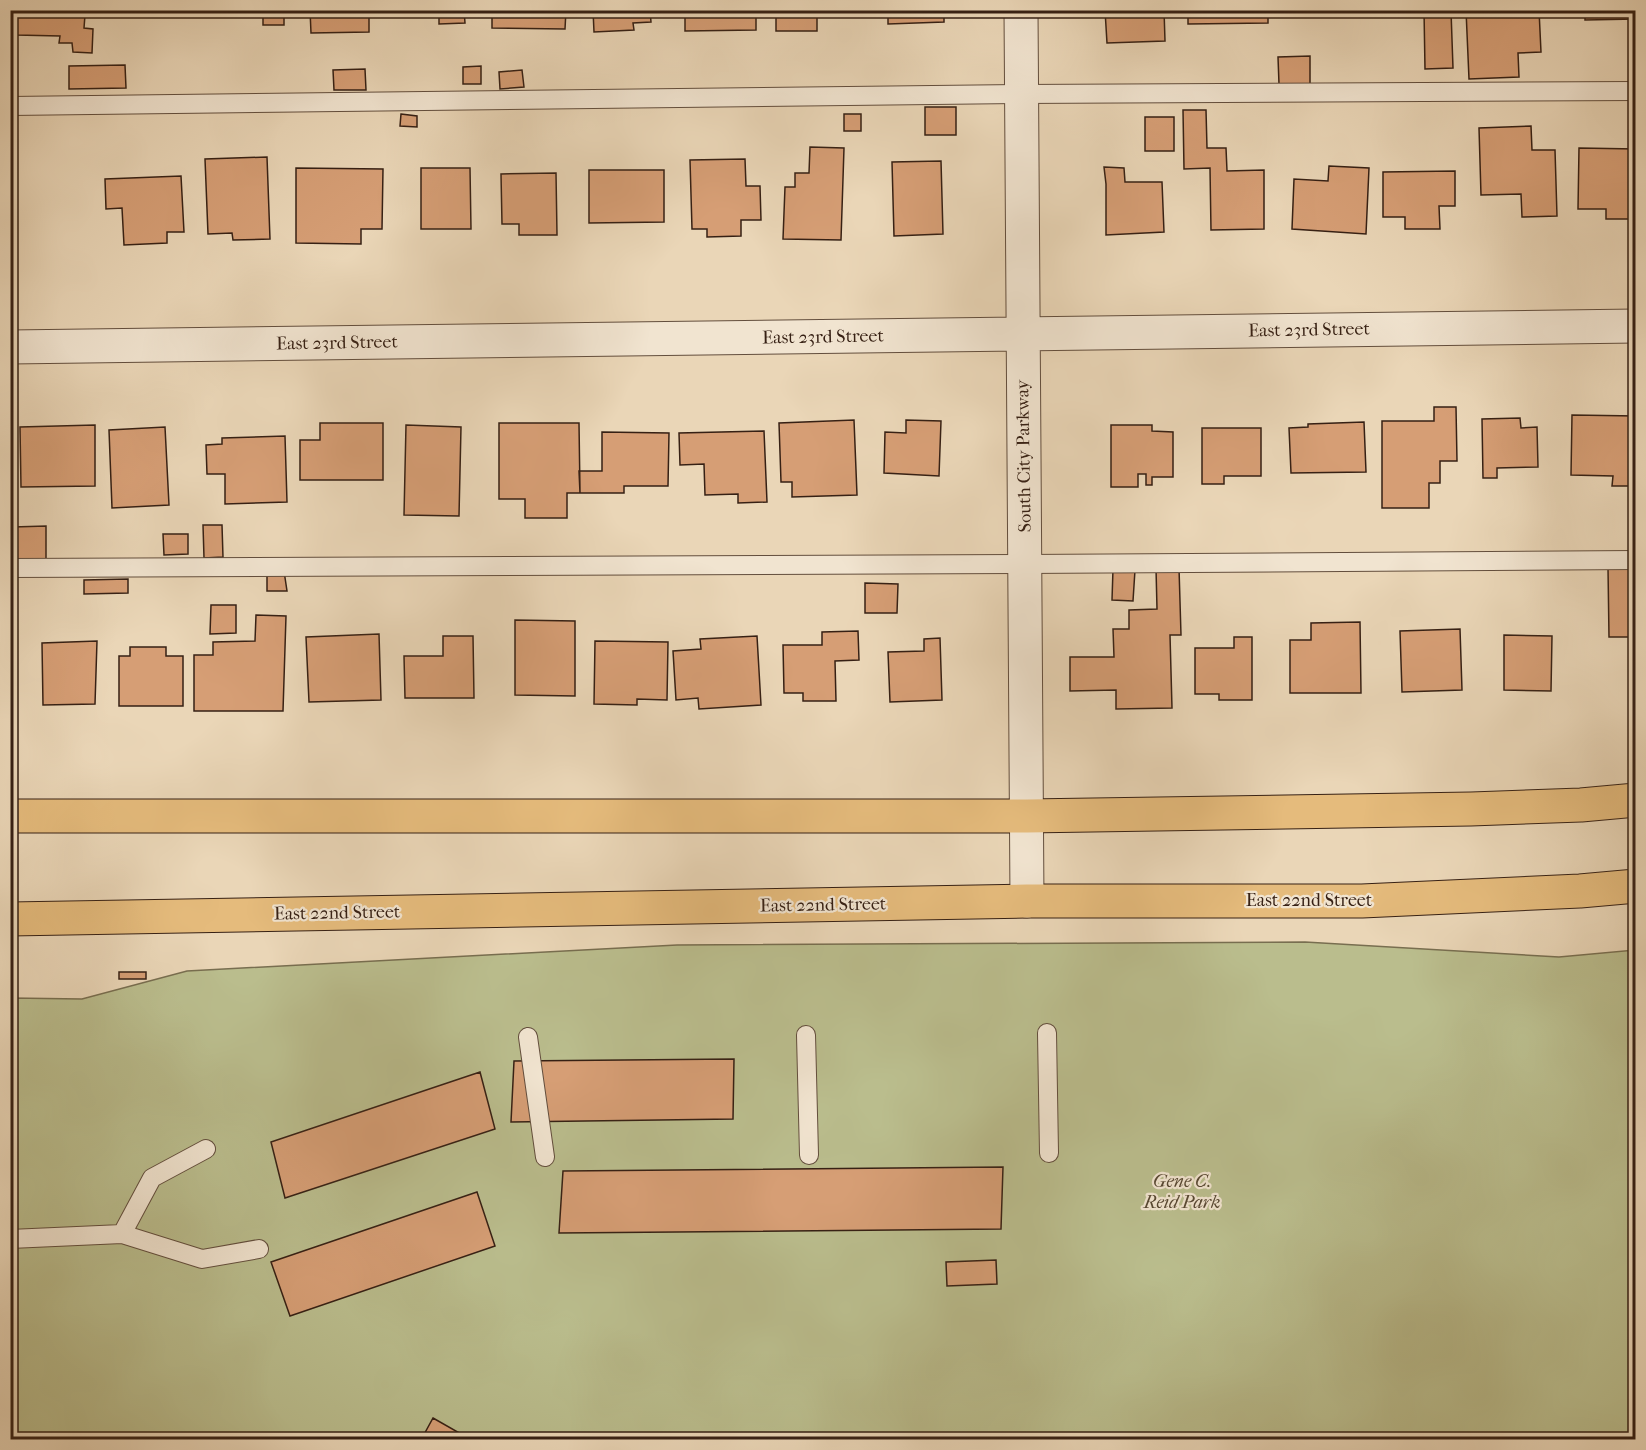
<svg xmlns="http://www.w3.org/2000/svg" width="1646" height="1450" font-family="'IM FELL French Canon',serif">
<style>
.green{fill:#babd8d;stroke:#786e50;stroke-width:1.5}
.building{fill:#d69e75;stroke:#362014;stroke-width:1.5}
.lines{fill:none;stroke-linecap:round;stroke-linejoin:round}
.service-casing{stroke:#634e3d;stroke-width:20}
.minor-casing{stroke:#634e3d;stroke-width:35}
.primary-casing{stroke:#362014;stroke-width:35}
.service{stroke:#f1e4d0;stroke-width:18}
.minor{stroke:#f1e4d0;stroke-width:33}
.primary{stroke:#e5bb7c;stroke-width:33}
.labels{text-anchor:middle;dominant-baseline:central;stroke-width:4.5;stroke-linejoin:round;paint-order:stroke}
.street-label{font-size:18px;fill:#362014;stroke:#f1e4d0}
.park-label{font-size:18px;font-style:italic;fill:#574732;stroke:#f1e4d0}
</style>
<rect width="100%" height="100%" fill="#ead6b7"/>
<filter id="stains"><feTurbulence type="fractalNoise" baseFrequency=".00333" numOctaves="4"/><feColorMatrix values="0 0 0 0 .2 0 0 0 0 .09 0 0 0 0 .02 0 0 0 .5 -.17"/></filter>
<radialGradient id="worn" r=".72"><stop offset=".6" stop-color="#630" stop-opacity="0"/><stop offset="1" stop-color="#630" stop-opacity=".3"/></radialGradient>
<path class="green" d="M 1305,942 L 1559,957 L 1635,950 L 1635,1439 L 11,1440 L 11,998 L 82,999 L 187,971 L 677,945 Z"/>
<path class="building" d="M 16,10 L 106,10 L 106,13 L 85,15 L 84,28 L 93,29 L 92,53 L 73,52 L 72,43 L 59,43 L 60,36 L 16,35 Z
M 128,10 L 184,10 L 184,16 L 128,17 Z
M 228,10 L 284,10 L 284,25 L 263,25 L 263,17 L 228,17 Z
M 310,10 L 369,10 L 369,32 L 311,33 Z
M 439,10 L 464,10 L 465,23 L 439,24 Z
M 492,10 L 566,10 L 565,29 L 492,28 Z
M 593,10 L 650,10 L 651,22 L 633,23 L 634,30 L 594,32 Z
M 685,10 L 756,10 L 756,30 L 685,31 Z
M 776,10 L 844,10 L 844,13 L 817,13 L 817,31 L 776,31 Z
M 888,10 L 944,10 L 944,22 L 888,24 Z
M 1105,10 L 1164,10 L 1165,41 L 1107,43 Z
M 1188,10 L 1268,10 L 1268,23 L 1188,24 Z
M 1424,10 L 1451,11 L 1453,68 L 1425,69 Z
M 1466,10 L 1539,10 L 1541,52 L 1518,53 L 1519,77 L 1469,79 Z
M 1585,10 L 1636,10 L 1636,19 L 1585,20 Z
M 1310,56 L 1310,84 L 1279,84 L 1278,57 Z
M 125,65 L 126,88 L 69,89 L 69,66 Z
M 481,66 L 481,84 L 463,84 L 463,67 Z
M 365,69 L 366,90 L 334,90 L 333,70 Z
M 522,70 L 524,87 L 500,89 L 499,72 Z
M 925,107 L 956,107 L 956,135 L 925,135 Z
M 1183,110 L 1206,110 L 1207,148 L 1226,148 L 1227,171 L 1264,170 L 1264,229 L 1211,230 L 1210,168 L 1184,169 Z
M 401,114 L 417,116 L 417,127 L 400,126 Z
M 844,114 L 861,114 L 861,131 L 844,131 Z
M 1145,117 L 1174,117 L 1174,151 L 1145,151 Z
M 1531,126 L 1532,150 L 1555,150 L 1557,216 L 1522,217 L 1521,194 L 1481,195 L 1479,128 Z
M 810,147 L 844,148 L 841,240 L 783,239 L 785,187 L 795,187 L 795,173 L 809,173 Z
M 1579,148 L 1636,149 L 1636,219 L 1606,219 L 1606,209 L 1578,209 Z
M 267,157 L 270,239 L 233,240 L 232,233 L 208,234 L 205,159 Z
M 745,159 L 746,186 L 760,186 L 761,220 L 741,220 L 741,236 L 707,237 L 707,229 L 692,229 L 690,160 Z
M 941,161 L 943,234 L 894,236 L 892,162 Z
M 1329,166 L 1369,168 L 1366,234 L 1292,229 L 1294,179 L 1328,181 Z
M 1104,167 L 1124,168 L 1125,182 L 1162,182 L 1164,232 L 1106,235 L 1106,184 Z
M 296,168 L 383,169 L 382,229 L 361,229 L 361,244 L 296,243 Z
M 421,168 L 470,168 L 471,229 L 421,229 Z
M 589,170 L 664,170 L 664,222 L 589,223 Z
M 1455,171 L 1455,206 L 1439,206 L 1440,229 L 1405,229 L 1405,217 L 1383,217 L 1383,172 Z
M 556,173 L 557,235 L 519,235 L 519,224 L 502,224 L 501,174 Z
M 181,176 L 184,232 L 167,232 L 167,243 L 124,245 L 122,208 L 106,209 L 105,179 Z
M 1434,407 L 1456,407 L 1457,461 L 1440,461 L 1440,483 L 1429,483 L 1429,508 L 1382,508 L 1382,421 L 1434,421 Z
M 1572,415 L 1636,416 L 1636,486 L 1612,486 L 1613,476 L 1571,475 Z
M 1520,418 L 1521,428 L 1537,427 L 1538,467 L 1497,468 L 1497,478 L 1483,478 L 1482,419 Z
M 854,420 L 857,495 L 792,497 L 792,482 L 781,482 L 779,423 Z
M 906,420 L 941,421 L 939,476 L 884,473 L 885,432 L 906,433 Z
M 1364,422 L 1366,472 L 1291,473 L 1289,428 L 1308,427 L 1308,424 Z
M 320,423 L 383,423 L 383,480 L 300,480 L 300,440 L 320,440 Z
M 499,423 L 579,423 L 580,493 L 567,493 L 567,518 L 525,518 L 525,499 L 499,499 Z
M 95,425 L 95,486 L 21,487 L 20,427 Z
M 406,425 L 461,427 L 459,516 L 404,515 Z
M 1111,425 L 1152,425 L 1152,431 L 1173,432 L 1173,477 L 1152,477 L 1152,485 L 1146,485 L 1146,474 L 1138,474 L 1138,487 L 1111,487 Z
M 165,427 L 169,505 L 112,508 L 109,430 Z
M 1202,428 L 1261,428 L 1261,476 L 1224,476 L 1224,484 L 1202,484 Z
M 764,431 L 767,502 L 738,503 L 738,494 L 705,495 L 704,464 L 680,465 L 679,433 Z
M 602,432 L 669,433 L 668,486 L 624,486 L 624,493 L 580,493 L 579,471 L 602,471 Z
M 285,436 L 287,502 L 225,504 L 225,474 L 207,474 L 206,445 L 222,444 L 222,438 Z
M 203,525 L 222,525 L 223,557 L 204,558 Z
M 46,526 L 46,563 L 15,563 L 13,527 Z
M 163,534 L 188,534 L 188,554 L 164,555 Z
M 1156,568 L 1179,568 L 1181,635 L 1170,635 L 1172,708 L 1116,709 L 1116,690 L 1070,691 L 1070,657 L 1114,657 L 1113,629 L 1129,629 L 1129,610 L 1157,609 Z
M 1608,568 L 1636,568 L 1636,637 L 1609,637 Z
M 1113,569 L 1135,570 L 1133,601 L 1112,600 Z
M 267,571 L 284,571 L 287,591 L 267,591 Z
M 128,579 L 128,593 L 84,594 L 84,580 Z
M 865,583 L 898,584 L 897,613 L 865,613 Z
M 211,605 L 236,605 L 236,633 L 210,634 Z
M 256,615 L 286,616 L 283,711 L 194,711 L 194,655 L 213,655 L 213,642 L 255,641 Z
M 515,620 L 575,621 L 575,696 L 515,695 Z
M 1360,622 L 1361,693 L 1290,693 L 1290,640 L 1311,640 L 1311,623 Z
M 1460,629 L 1462,690 L 1402,692 L 1400,631 Z
M 858,631 L 859,660 L 835,661 L 836,701 L 803,701 L 803,693 L 784,693 L 783,645 L 822,645 L 822,632 Z
M 379,634 L 381,700 L 309,702 L 306,637 Z
M 1504,635 L 1552,636 L 1551,691 L 1504,690 Z
M 443,636 L 473,636 L 474,698 L 405,698 L 404,656 L 443,656 Z
M 757,636 L 761,705 L 699,709 L 698,698 L 676,700 L 673,651 L 701,649 L 700,639 Z
M 1234,637 L 1252,637 L 1252,700 L 1219,700 L 1219,694 L 1195,694 L 1195,648 L 1234,648 Z
M 940,638 L 942,700 L 890,702 L 888,652 L 924,651 L 924,639 Z
M 97,641 L 95,704 L 43,705 L 42,643 Z
M 595,641 L 668,642 L 667,700 L 637,699 L 637,705 L 594,704 Z
M 130,647 L 166,647 L 166,656 L 183,656 L 183,706 L 119,706 L 119,656 L 130,656 Z
M 119,972 L 146,972 L 146,979 L 119,979 Z
M 734,1059 L 733,1119 L 511,1122 L 514,1061 Z
M 480,1072 L 495,1129 L 285,1198 L 271,1142 Z
M 1003,1167 L 1001,1229 L 559,1233 L 563,1171 Z
M 477,1192 L 495,1246 L 290,1316 L 271,1262 Z
M 996,1260 L 997,1284 L 947,1286 L 946,1262 Z
M 433,1418 L 463,1435 L 461,1440 L 421,1440 Z"/>
<g class="lines">
<defs>
<path id="service" d="M 10,106 L 1021,94 L 1636,91
M 10,568 L 1025,564 L 1636,560
M 1047,1033 L 1049,1153
M 806,1035 L 809,1155
M 528,1037 L 545,1157
M 206,1149 L 152,1178 L 122,1234 L 202,1259 L 259,1249
M 10,1239 L 122,1234"/>
<path id="minor" d="M 1021,10 L 1027,901
M 10,347 L 1636,326"/>
<path id="primary" d="M 10,816 L 1027,816 L 1471,809 L 1581,805 L 1636,800
M 10,919 L 1027,901 L 1362,901 L 1580,891 L 1636,886"/>
</defs>
<use href="#service" class="service-casing"/>
<use href="#minor" class="minor-casing"/>
<use href="#primary" class="primary-casing"/>
<use href="#service" class="service"/>
<use href="#minor" class="minor"/>
<use href="#primary" class="primary"/>
</g>
<g class="labels">
<g class="street-label">
<text transform="translate(1309 330) rotate(-1)">East 23rd Street</text>
<text transform="translate(823 337) rotate(-1)">East 23rd Street</text>
<text transform="translate(337 343) rotate(-1)">East 23rd Street</text>
<text transform="translate(1024 456) rotate(-91)">South City Parkway</text>
<text x="1309" y="900">East 22nd Street</text>
<text transform="translate(823 905) rotate(-1)">East 22nd Street</text>
<text transform="translate(337 913) rotate(-1)">East 22nd Street</text>
</g>
<g class="park-label">
<text x="1182" y="1181">Gene C.<tspan x="1182" dy="21">Reid Park</tspan></text>
</g>
</g>
<rect width="1646" height="1450" fill="none" stroke="#ead6b7" stroke-width="36"/>
<rect x="12" y="12" width="1622" height="1426" fill="none" stroke="#362014" stroke-width="3"/>
<rect x="18" y="18" width="1610" height="1414" fill="none" stroke="#362014" stroke-width="1.5"/>
<rect width="100%" height="100%" filter="url(#stains)"/>
<rect width="100%" height="100%" fill="url(#worn)"/>
</svg>
